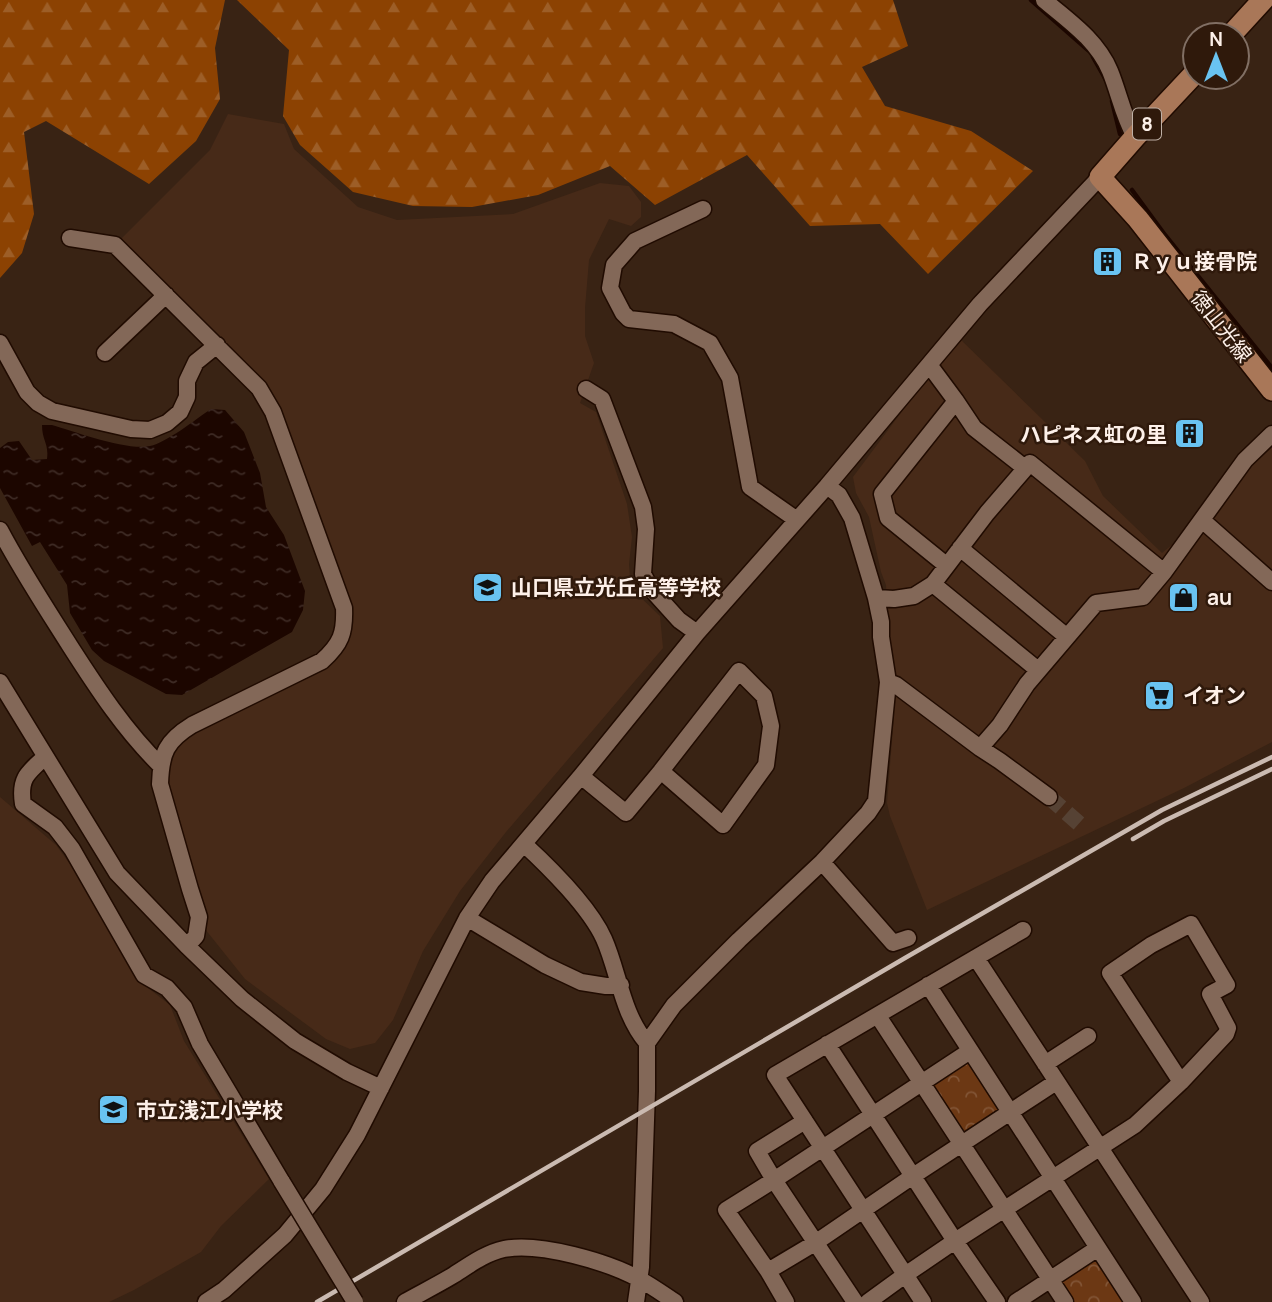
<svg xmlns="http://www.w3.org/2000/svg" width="1272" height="1302" font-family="Manrope,'Noto Sans JP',sans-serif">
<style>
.built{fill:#472a18}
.forest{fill:url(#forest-firs)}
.park{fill:url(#park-crowns)}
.water{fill:url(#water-ripples)}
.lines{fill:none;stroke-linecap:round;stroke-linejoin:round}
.stream{stroke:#1c0600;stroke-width:4.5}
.minor-tunnel{stroke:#564234;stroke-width:16;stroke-dasharray:16 8;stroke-linecap:butt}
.minor-casing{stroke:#200b01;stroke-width:19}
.major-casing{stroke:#200b01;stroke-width:24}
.minor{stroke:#836858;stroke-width:16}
.major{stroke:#a97758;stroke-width:21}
.rail{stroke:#cabab1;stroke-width:4.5}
.minor-bridge-casing{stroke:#200b01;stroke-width:19;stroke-linecap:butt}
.minor-bridge{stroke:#836858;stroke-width:16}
.labels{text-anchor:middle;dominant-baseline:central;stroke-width:5;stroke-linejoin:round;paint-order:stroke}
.shield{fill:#2f190b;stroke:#bfb0a6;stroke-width:2}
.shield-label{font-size:19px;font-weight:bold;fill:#fdf0e9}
.poi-label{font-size:21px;font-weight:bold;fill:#fdf0e9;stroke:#2f190b;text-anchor:start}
.street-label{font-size:21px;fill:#fdf0e9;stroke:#2f190b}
</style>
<defs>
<pattern id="forest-firs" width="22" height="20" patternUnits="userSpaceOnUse" patternTransform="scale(1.75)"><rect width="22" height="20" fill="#8c4202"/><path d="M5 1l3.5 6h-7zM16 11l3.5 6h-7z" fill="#9d5e27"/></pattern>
<pattern id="park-crowns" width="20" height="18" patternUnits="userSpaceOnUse" patternTransform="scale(1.75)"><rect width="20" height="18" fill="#6c3814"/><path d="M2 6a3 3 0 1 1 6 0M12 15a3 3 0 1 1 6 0" fill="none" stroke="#825536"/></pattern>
<pattern id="water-ripples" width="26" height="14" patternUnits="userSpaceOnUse" patternTransform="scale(1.75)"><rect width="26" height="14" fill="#1c0600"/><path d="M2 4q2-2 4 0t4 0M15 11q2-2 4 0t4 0" fill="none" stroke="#3e2b25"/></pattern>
</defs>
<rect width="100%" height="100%" fill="#392314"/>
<path class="built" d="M 228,114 L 284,124 L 294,149 L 358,207 L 397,220 L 513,214 L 600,183 L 629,186 L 641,202 L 641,217 L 631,226 L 609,219 L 589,260 L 585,308 L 585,336 L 594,363 L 580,403 L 596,412 L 627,504 L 632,537 L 629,564 L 630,578 L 638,595 L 660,616 L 663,648 L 506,832 L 460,891 L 423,951 L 393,1020 L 375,1043 L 350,1049 L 326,1039 L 245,979 L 205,929 L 205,917 L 164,775 L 174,743 L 328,662 L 342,650 L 351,633 L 349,604 L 278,412 L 124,247 L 122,238 L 210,150 Z
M 960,339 L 1085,461 L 1103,496 L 1162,553 L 1202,520 L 1272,434 L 1272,742 L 1184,788 L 927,910 L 890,816 L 887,803 L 894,716 L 886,585 L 881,572 L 869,517 L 856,493 L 853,477 L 933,370 Z
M 0,797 L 56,845 L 78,875 L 99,915 L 148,988 L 170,1005 L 184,1041 L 269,1179 L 221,1226 L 201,1252 L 134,1290 L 109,1302 L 0,1302 Z"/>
<path class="forest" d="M 0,0 L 225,0 L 215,48 L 220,99 L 196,141 L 149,184 L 46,121 L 24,132 L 34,214 L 22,253 L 0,278 Z
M 237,0 L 893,0 L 908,46 L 862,67 L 885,106 L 971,131 L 1033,171 L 928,274 L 880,224 L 810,226 L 747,155 L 655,205 L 610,166 L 538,195 L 472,207 L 413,206 L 353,192 L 300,145 L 283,116 L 289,50 Z"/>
<path class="park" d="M 968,1055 L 1003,1110 L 963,1134 L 928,1082 Z
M 1096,1255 L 1126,1302 L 1072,1302 L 1057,1279 Z"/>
<path class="water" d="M 211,409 L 225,410 L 244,432 L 260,473 L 266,507 L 284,535 L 305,591 L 303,610 L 292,632 L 182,695 L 166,694 L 104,661 L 92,650 L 70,613 L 67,585 L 40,542 L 32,546 L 0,488 L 0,448 L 8,442 L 19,441 L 32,460 L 47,459 C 49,443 42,441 42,425 L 52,425 C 76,432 127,451 150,446 C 166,443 196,419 211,409 Z"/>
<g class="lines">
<path class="stream" d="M 1031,0 L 1088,50
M 1093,57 L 1106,80
M 1112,101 L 1120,134
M 1132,190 L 1165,235 L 1272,368"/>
<path class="minor-tunnel" d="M 1049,797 L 1084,828"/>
<defs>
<path id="minor" d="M 1044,0 C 1069,21 1097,40 1110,71 C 1119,93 1123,116 1135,137
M 703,209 L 635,241 L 614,265 L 610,288 L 623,313 L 629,319 L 674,324 L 710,343 L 730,378 L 750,487 L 797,520
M 70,238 L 115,245 L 259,388 L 273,412 L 344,608 C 345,633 341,644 322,661 L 192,725 C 166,741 161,753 160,784 L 190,889 L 199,917 L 196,936 L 187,946
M 0,343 L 27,392 L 38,403 L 52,411 L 131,429 L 150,430 L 167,423 L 180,412 L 187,397 L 187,381 L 196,362 L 217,345
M 105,353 L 166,295
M 933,370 L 956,401
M 586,389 L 602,399 L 643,507 L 646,529 L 643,574 L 651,589 L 679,620 L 697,633
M 1202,520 L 1272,582
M 0,530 C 21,570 46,608 70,646 C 97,688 125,731 161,766
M 960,548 L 1067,637
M 946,565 L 888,518 L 882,494 L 956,401 L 974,428 L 1025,468
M 933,584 L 1038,670
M 876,598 L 894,599 L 914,596 L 933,584 L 987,513 L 1030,463 L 1164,572 L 1245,460 L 1272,434
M 739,671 L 764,696 L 771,726 L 766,765 L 723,825 L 661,771 Z
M 0,682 L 117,873 L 187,946 L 242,999 L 295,1041 L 347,1072 L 381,1088
M 888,682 L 896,685 L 980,748 L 1000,761 L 1049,797
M 980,748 L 1000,725 L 1027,684 L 1096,603 L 1143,597 L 1164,572
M 45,757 C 27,773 19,779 23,804 L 55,827 L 72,849 L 144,975 L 167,988 L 184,1007 L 200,1044 L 282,1182
M 581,776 L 626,813 L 661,771
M 524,844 C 549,867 590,908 604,939 C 619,973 622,1014 647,1043
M 822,862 L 893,943 L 908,938
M 467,918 L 545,965 L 581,982 L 606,986 L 621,985
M 976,958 L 1201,1302
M 928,985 L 1133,1302
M 878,1016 L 1065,1302
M 827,1044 L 955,1241 L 997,1302
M 1045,1064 L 1088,1036
M 805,1121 L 757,1151 L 774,1180 L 855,1302
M 768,1271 L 815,1243 L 913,1176 L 1056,1082
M 206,1302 L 224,1290 L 285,1235 L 323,1189 L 357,1135 L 467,918 L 492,881 L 581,776 L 697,633 L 827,486 L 980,304 L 1100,177
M 405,1302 C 421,1293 437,1285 452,1276 C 468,1266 485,1253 504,1249 C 540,1242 608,1262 639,1279 C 652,1286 663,1294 675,1302
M 636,1302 L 641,1267 L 647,1091 L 647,1043 L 674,1005 L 739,940 L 822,862 L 868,813 L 876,801 L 888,682 L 881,637 L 881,622 L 876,598 L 852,518 L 839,495 L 827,486
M 786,1302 L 768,1271 L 726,1210 L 774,1180 L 970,1051
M 868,1302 L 905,1275 L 955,1241 L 1135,1125 L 1181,1082 L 1226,1034 L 1228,1028 L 1210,994 L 1227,985 L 1191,924 L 1151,945 L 1110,973 L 1181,1082
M 923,1302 L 775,1075 L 1023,930
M 1016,1302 L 1098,1248"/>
<path id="major" d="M 1231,35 L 1263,0
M 1195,73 L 1135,137 L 1100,177 L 1138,219 L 1272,390"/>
</defs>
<use href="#minor" class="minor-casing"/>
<use href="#major" class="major-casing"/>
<use href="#minor" class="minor"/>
<use href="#major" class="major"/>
<path class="rail" d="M 1133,839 L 1164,821 L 1272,769
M 317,1302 L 905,958 L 1162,810 L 1272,757"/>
<defs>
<path id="minor-bridge" d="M 282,1182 L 355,1302"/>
</defs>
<use href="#minor-bridge" class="minor-bridge-casing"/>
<use href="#minor-bridge" class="minor-bridge"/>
</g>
<defs>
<symbol id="building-square" viewBox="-11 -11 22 22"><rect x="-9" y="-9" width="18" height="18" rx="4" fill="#69c3f1" stroke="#2f190b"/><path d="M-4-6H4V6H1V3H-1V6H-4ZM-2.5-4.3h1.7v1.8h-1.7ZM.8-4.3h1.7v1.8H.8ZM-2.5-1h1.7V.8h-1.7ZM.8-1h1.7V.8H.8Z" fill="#111"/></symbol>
<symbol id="school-square" viewBox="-11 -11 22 22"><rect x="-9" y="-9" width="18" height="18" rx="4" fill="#69c3f1" stroke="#2f190b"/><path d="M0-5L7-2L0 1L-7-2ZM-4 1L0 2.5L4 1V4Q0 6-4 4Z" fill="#111"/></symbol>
<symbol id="shop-square" viewBox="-11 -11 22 22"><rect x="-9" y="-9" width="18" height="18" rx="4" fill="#69c3f1" stroke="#2f190b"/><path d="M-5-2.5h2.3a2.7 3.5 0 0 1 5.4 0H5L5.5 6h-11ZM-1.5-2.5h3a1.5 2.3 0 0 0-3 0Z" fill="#111"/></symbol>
<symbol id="supermarket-square" viewBox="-11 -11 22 22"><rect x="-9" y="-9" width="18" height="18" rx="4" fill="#69c3f1" stroke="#2f190b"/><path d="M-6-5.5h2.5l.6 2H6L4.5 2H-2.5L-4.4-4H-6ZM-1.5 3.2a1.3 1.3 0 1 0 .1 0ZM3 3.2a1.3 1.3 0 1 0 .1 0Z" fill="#111"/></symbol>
</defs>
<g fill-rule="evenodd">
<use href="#building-square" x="1090" y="244" width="35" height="35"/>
<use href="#building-square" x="1172" y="416" width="35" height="35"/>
<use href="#school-square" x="470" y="570" width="35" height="35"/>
<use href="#shop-square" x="1166" y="580" width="35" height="35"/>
<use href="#supermarket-square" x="1142" y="678" width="35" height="35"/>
<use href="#school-square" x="96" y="1092" width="35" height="35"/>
</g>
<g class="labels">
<rect class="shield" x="1133" y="108.5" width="28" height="31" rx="5"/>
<g class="shield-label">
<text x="1147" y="124">8</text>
</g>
<g class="poi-label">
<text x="1131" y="261">Ｒｙｕ接骨院</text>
<text x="1167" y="434" text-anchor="end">ハピネス虹の里</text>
<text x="511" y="587">山口県立光丘高等学校</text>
<text x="1207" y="597">au</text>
<text x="1183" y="695">イオン</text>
<text x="136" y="1110">市立浅江小学校</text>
</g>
<g class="street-label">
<text transform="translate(1222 326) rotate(52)">徳山光線</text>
</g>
</g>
<g transform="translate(1216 56)"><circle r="33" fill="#2f190b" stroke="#816f64" stroke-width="2"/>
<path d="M0-5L12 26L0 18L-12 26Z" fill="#69c3f1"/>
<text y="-10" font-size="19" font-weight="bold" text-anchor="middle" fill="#fdf0e9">N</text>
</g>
</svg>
